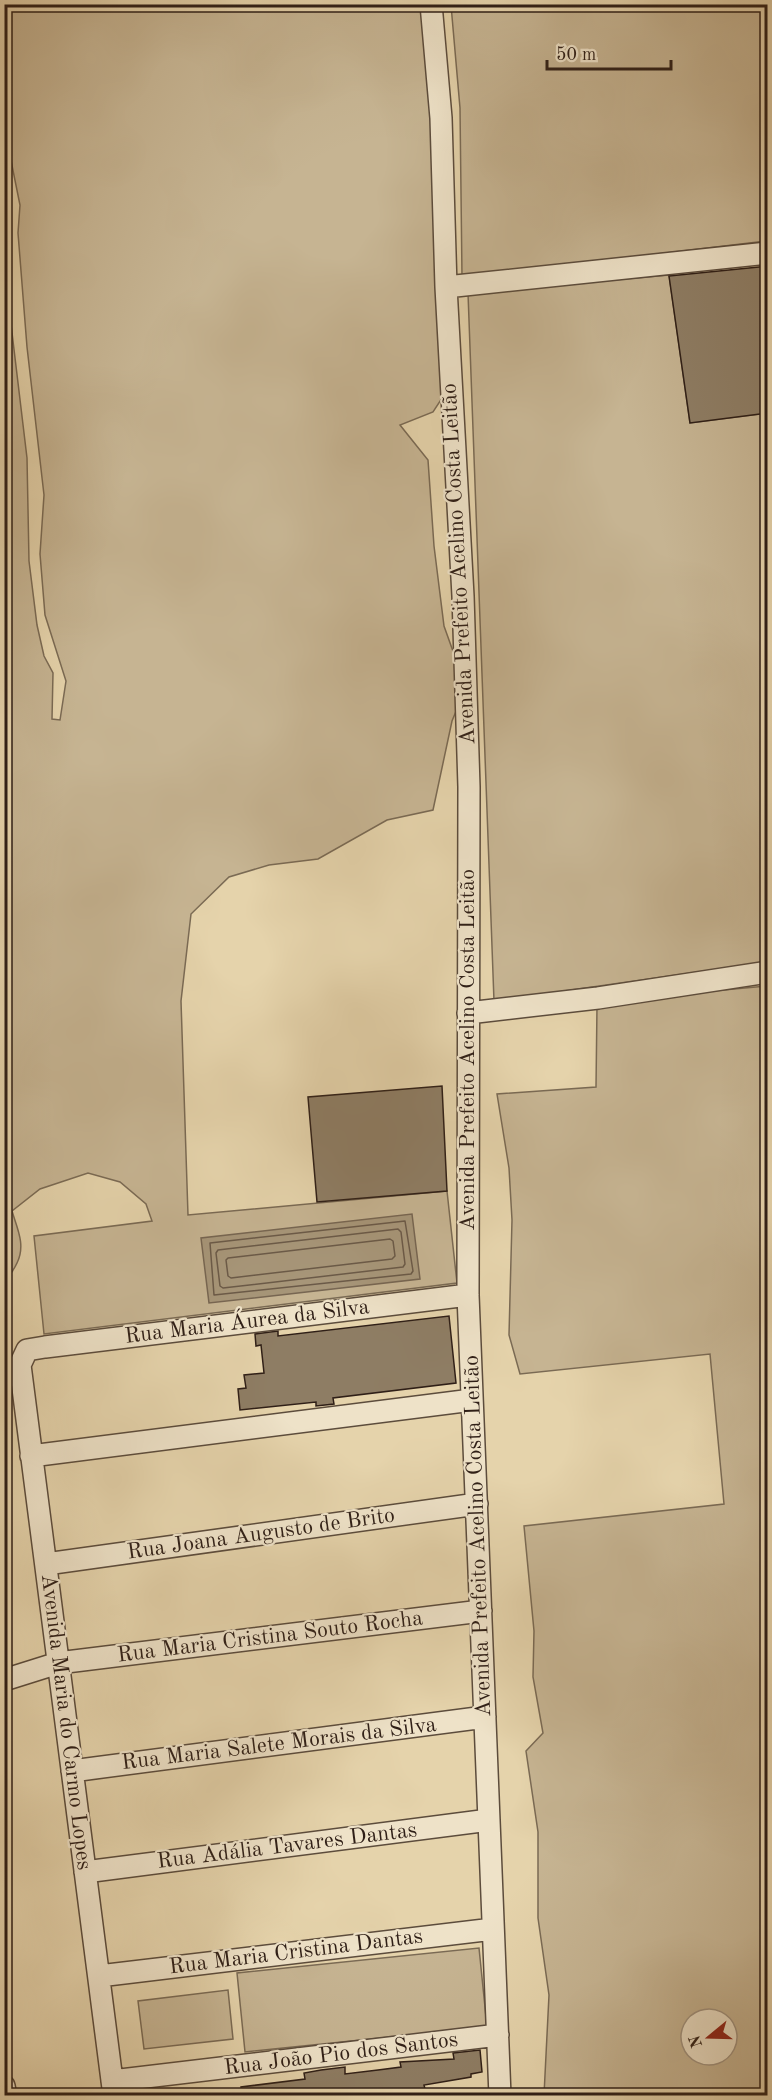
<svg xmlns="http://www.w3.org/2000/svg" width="772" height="2100" font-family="'Old Standard TT',serif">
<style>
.green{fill:#c6b492;stroke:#7a6a54;stroke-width:1.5;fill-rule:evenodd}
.water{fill:#a79679;stroke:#776652;stroke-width:1.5}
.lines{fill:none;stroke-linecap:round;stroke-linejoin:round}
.shore{stroke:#6b5a48;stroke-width:1.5}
.building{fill:#8e7d64;stroke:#2f1f17;stroke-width:1.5}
.minor-casing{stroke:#5c4c3c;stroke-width:24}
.minor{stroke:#eee2c8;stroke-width:21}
.labels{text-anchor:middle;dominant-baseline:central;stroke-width:4.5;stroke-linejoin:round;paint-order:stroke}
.street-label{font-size:22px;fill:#2f1f17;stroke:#eee2c8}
</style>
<rect width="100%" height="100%" fill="#e5d3ab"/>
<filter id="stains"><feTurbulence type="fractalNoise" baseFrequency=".00333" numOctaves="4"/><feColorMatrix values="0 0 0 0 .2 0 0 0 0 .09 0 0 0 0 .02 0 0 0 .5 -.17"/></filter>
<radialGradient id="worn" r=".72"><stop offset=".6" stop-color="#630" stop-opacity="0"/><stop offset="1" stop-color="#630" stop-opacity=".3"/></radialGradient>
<path class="green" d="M 4,5 L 428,5 L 448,389 L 433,412 L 400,425 L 428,460 L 434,546 L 444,626 L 459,668 L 464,692 L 452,721 L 433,810 L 387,820 L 318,859 L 269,865 L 229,877 L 191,914 L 181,1001 L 188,1215 L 447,1191 L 457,1283 L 44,1334 L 34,1236 L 152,1221 L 146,1204 L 120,1182 L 88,1173 L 40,1189 L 12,1211 C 17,1228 26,1245 17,1263 C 12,1274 8,1274 5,1289 L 5,217 L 10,316 L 27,458 L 29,561 L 37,625 L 44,656 L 53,673 L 52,719 L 60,720 L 66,681 L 45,615 L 40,554 L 44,495 L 27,347 L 18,233 L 20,205 L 5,131 Z
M 451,5 L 767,5 L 767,241 L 462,277 L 460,108 Z
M 669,275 L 690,423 L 767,413 L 767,962 L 494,1001 L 468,293 Z
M 767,986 L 767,2095 L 544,2095 L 549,1995 L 538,1918 L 538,1832 L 526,1751 L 543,1733 L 533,1677 L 534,1631 L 524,1526 L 724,1504 L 710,1354 L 520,1374 L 509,1335 L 512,1220 L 509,1168 L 497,1094 L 596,1087 L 597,1006 L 691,993 ZM 691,2019 L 727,2019 L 727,2055 L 691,2055 Z
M 479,1948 L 487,2027 L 245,2052 L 237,1973 Z
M 228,1990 L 233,2039 L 144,2049 L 138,2001 Z"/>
<path class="water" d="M 412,1214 L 420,1279 L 209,1303 L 201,1238 Z"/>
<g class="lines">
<path class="shore" d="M 405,1221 L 413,1271 L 411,1274 L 214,1295 L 210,1243 Z
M 398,1229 L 401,1232 L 405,1264 L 403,1267 L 223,1288 L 220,1286 L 216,1253 L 218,1250 Z
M 390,1239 L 393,1241 L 395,1256 L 392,1259 L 231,1278 L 228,1276 L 226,1260 L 228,1258 Z"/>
</g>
<path class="building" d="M 768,266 L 768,413 L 690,423 L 669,276 Z
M 442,1086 L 447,1191 L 317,1202 L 308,1097 Z
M 449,1316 L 456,1383 L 333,1398 L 334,1404 L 316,1406 L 316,1402 L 240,1410 L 238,1389 L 246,1388 L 244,1375 L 264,1373 L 261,1345 L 256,1346 L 255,1334 L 278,1331 L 278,1336 Z
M 480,2050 L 482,2072 L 471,2074 L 471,2077 L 424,2085 L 425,2089 L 399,2091 L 399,2096 L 381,2096 L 381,2092 L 356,2095 L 355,2093 L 241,2096 L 241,2087 L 305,2079 L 304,2073 L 321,2070 L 345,2067 L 345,2074 L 378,2070 L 401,2067 L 400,2062 L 454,2059 L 453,2053 Z"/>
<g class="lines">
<defs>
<path id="minor" d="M 431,4 L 441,118 L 446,287 L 463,596 L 469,787 L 468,1295 L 500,2096
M 446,287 L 768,253
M 468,1013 L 598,998 L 768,972
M 31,1456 L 472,1400
M 46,1564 L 477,1504
M 4,1680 L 58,1663 L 481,1611
M 72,1771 L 485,1717
M 85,1872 L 489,1820
M 99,1976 L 493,1929
M 112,2081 L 498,2035
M 4,2086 L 6,2096
M 114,2096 L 20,1365 L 27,1350 L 45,1347 L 468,1295"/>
</defs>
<use href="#minor" class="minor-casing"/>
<use href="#minor" class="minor"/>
</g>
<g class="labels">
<g class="street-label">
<text transform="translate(459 564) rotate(-93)">Avenida Prefeito Acelino Costa Leitão</text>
<text transform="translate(468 1050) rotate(-90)">Avenida Prefeito Acelino Costa Leitão</text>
<text transform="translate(247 1322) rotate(-7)">Rua Maria Áurea da Silva</text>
<text transform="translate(261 1534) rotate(-8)">Rua Joana Augusto de Brito</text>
<text transform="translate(478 1536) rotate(-92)">Avenida Prefeito Acelino Costa Leitão</text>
<text transform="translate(270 1637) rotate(-7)">Rua Maria Cristina Souto Rocha</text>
<text transform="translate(66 1722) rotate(83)">Avenida Maria do Carmo Lopes</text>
<text transform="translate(279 1744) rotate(-7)">Rua Maria Salete Morais da Silva</text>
<text transform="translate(287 1846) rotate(-7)">Rua Adália Tavares Dantas</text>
<text transform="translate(296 1952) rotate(-7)">Rua Maria Cristina Dantas</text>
<text transform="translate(341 2054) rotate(-7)">Rua João Pio dos Santos</text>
</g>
</g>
<rect width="772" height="2100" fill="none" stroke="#e5d3ab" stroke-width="24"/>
<rect x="6" y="6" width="760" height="2088" fill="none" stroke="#2f1f17" stroke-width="3"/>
<rect x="12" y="12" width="748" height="2076" fill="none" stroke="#2f1f17" stroke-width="1.5"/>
<g transform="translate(709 2037) rotate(251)"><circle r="28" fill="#eee2c8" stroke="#a29481" stroke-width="1.5"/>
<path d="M0-4.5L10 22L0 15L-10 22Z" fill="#8f2418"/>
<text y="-9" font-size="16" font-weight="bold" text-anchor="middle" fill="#2f1f17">N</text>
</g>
<path d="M547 60v9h124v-9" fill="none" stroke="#2f1f17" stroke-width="3"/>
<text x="556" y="60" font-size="18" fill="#2f1f17" stroke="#eee2c8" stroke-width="4.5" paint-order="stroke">50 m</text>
<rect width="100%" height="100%" filter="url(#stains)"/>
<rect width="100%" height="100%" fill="url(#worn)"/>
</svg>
